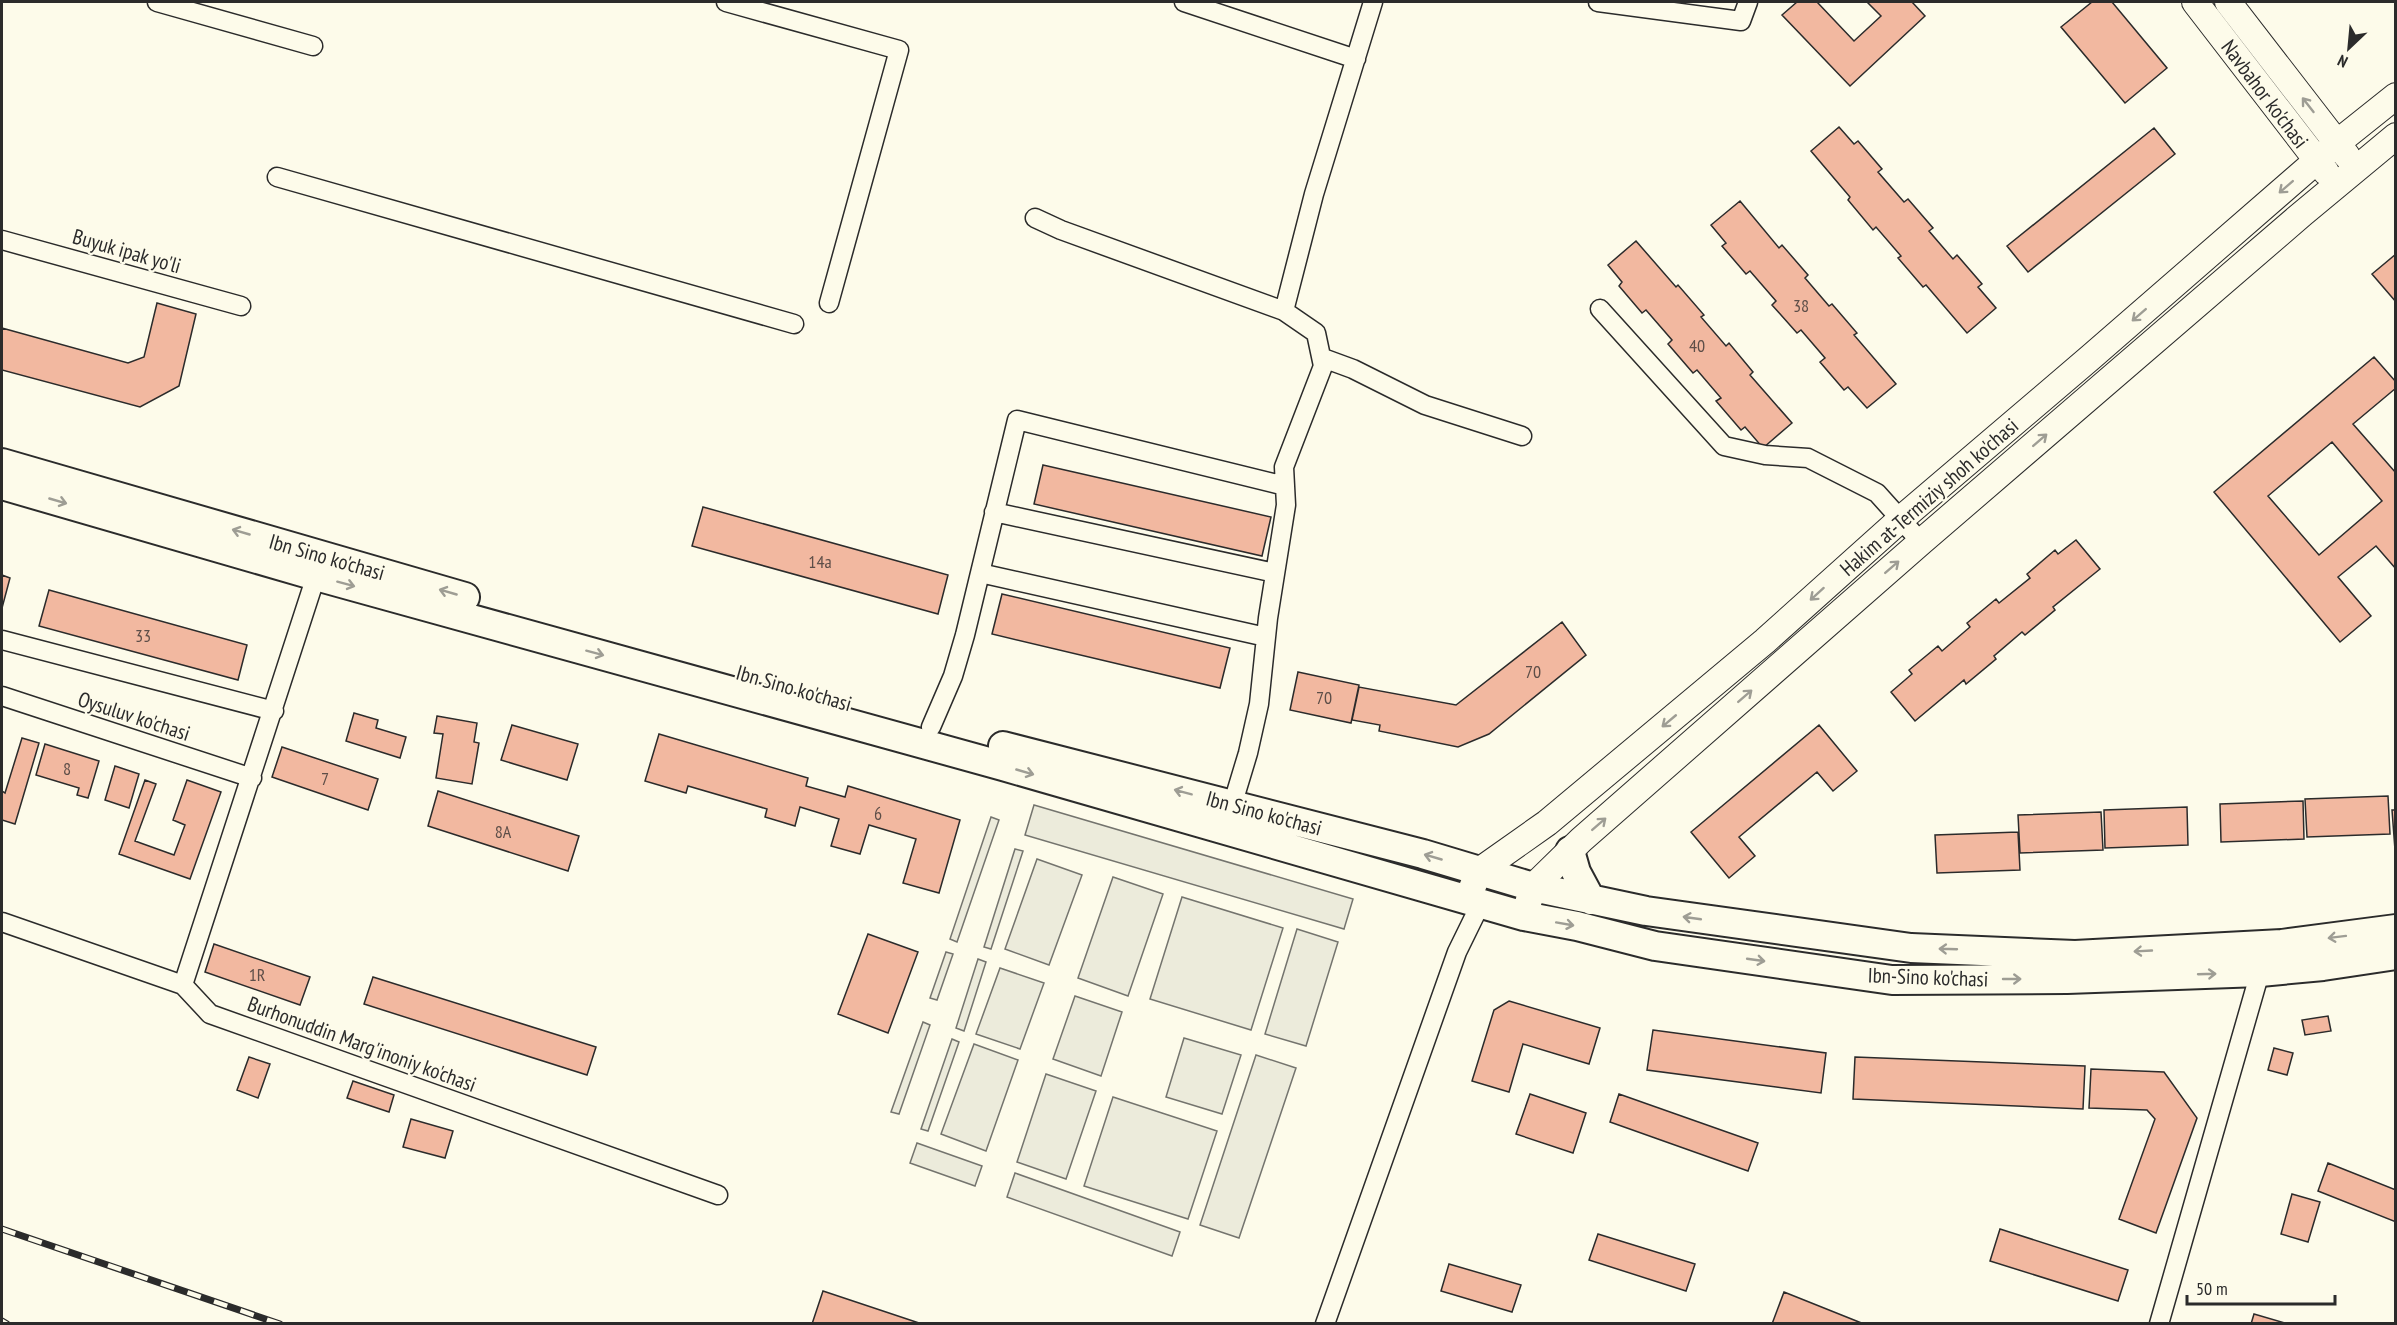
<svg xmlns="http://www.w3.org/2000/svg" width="2397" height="1325" font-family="'PT Sans Narrow',sans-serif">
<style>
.green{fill:#ecebdb;stroke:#74746e;stroke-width:1.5}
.building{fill:#f2b8a0;stroke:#2b2b2b;stroke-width:1.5;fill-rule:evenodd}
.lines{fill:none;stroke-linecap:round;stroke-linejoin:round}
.street-casing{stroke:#2b2b2b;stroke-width:21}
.secondary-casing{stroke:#2b2b2b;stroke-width:28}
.primary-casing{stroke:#2b2b2b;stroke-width:32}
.street{stroke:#fdfbea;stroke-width:18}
.secondary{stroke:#fdfbea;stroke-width:26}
.primary{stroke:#fdfbea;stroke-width:28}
.rail-casing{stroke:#2b2b2b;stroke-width:7}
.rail{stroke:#fdfbea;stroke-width:4.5;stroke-dasharray:14;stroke-linecap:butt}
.oneway{stroke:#9e9d94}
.labels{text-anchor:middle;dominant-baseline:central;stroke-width:4.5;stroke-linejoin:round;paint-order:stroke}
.number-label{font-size:18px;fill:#5d4e48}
.street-label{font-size:21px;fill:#2b2b2b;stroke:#fdfbea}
</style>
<rect width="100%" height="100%" fill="#fdfbea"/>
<path class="green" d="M 1034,805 L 1353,899 L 1344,929 L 1025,835 Z
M 991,817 L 999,820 L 957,942 L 950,939 Z
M 1015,849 L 1023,851 L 991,949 L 984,947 Z
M 1037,859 L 1082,875 L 1049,965 L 1005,949 Z
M 1113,877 L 1163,894 L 1128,996 L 1078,978 Z
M 1182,897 L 1283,928 L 1251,1030 L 1150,999 Z
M 1297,929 L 1338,942 L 1306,1046 L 1265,1034 Z
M 946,952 L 953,954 L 937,1000 L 930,998 Z
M 978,959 L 986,962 L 964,1031 L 956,1028 Z
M 1000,968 L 1044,983 L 1020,1049 L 976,1034 Z
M 1075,996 L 1122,1012 L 1101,1076 L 1053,1059 Z
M 923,1022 L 930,1025 L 899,1114 L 891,1112 Z
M 1184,1038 L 1241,1055 L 1222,1114 L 1166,1097 Z
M 952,1039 L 959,1042 L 928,1131 L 921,1129 Z
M 974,1044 L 1018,1060 L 986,1151 L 941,1134 Z
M 1256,1055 L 1296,1068 L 1239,1238 L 1200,1225 Z
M 1046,1074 L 1096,1091 L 1066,1179 L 1017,1162 Z
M 1113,1097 L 1217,1131 L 1188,1219 L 1084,1186 Z
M 917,1143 L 982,1166 L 975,1186 L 910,1163 Z
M 1015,1173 L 1180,1232 L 1172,1256 L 1007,1197 Z"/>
<path class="building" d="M 1797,2 L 1817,2 L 1854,41 L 1881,16 L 1867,2 L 1912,2 L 1925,16 L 1850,86 L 1782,15 Z
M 2092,2 L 2112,2 L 2167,68 L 2125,103 L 2061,27 Z
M 1839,127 L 1854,144 L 1858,141 L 1882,169 L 1878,172 L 1904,202 L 1908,199 L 1933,228 L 1929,231 L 1953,259 L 1957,255 L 1982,284 L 1978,287 L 1996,308 L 1967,333 L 1926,285 L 1923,287 L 1898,258 L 1901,256 L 1876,227 L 1873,230 L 1848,200 L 1850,197 L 1811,151 Z
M 2154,128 L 2175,154 L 2028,272 L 2007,246 Z
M 1740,201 L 1779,248 L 1782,245 L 1808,275 L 1805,278 L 1829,306 L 1832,304 L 1857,333 L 1854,335 L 1896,384 L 1867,408 L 1848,387 L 1844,390 L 1820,362 L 1825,358 L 1801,330 L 1797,333 L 1772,305 L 1776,301 L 1750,271 L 1746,274 L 1722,246 L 1726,243 L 1711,225 Z
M 1636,241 L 1676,287 L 1678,285 L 1704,315 L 1701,317 L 1726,346 L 1729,343 L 1753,372 L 1750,375 L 1792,423 L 1763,448 L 1745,427 L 1741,430 L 1716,401 L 1721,398 L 1697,370 L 1693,373 L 1668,344 L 1672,340 L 1646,310 L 1642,313 L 1619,286 L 1622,282 L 1608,265 Z
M 2396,254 L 2396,302 L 2372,274 Z
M 157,303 L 196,314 L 179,386 L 140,407 L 2,370 L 2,328 L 128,363 L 144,357 Z
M 2374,357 L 2396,382 L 2396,388 L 2353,424 L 2396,473 L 2396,569 L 2376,546 L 2338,577 L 2371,616 L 2340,642 L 2214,492 ZM 2332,442 L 2382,501 L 2319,555 L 2268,496 Z
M 1043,465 L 1271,517 L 1262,556 L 1034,504 Z
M 703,507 L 948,575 L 938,614 L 692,546 Z
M 2076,540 L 2100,569 L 2053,607 L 2055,610 L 2025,635 L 2022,632 L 1994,656 L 1996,659 L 1966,684 L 1964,680 L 1915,721 L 1891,692 L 1912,674 L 1909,670 L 1938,646 L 1942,651 L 1970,627 L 1967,623 L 1996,599 L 1999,603 L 2030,578 L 2027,574 L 2055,550 L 2058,554 Z
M 2,575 L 10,578 L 2,608 Z
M 49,590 L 247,645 L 238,680 L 39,626 Z
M 1002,594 L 1230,648 L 1220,688 L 992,634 Z
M 1562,622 L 1586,655 L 1489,734 L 1458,747 L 1379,731 L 1380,725 L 1352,720 L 1359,687 L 1456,705 Z
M 1298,672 L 1359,685 L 1351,723 L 1290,710 Z
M 354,713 L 378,720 L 376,728 L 406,737 L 400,758 L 346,741 Z
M 437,716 L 477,723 L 474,742 L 479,743 L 472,784 L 436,778 L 443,734 L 434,733 Z
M 512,725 L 578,744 L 567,780 L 501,760 Z
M 1819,725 L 1857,771 L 1833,791 L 1817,772 L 1739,837 L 1755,856 L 1729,878 L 1691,832 Z
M 659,734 L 808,778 L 806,786 L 845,797 L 848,786 L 960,820 L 939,893 L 903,883 L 916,839 L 869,825 L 860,854 L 831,846 L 839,819 L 800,807 L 795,826 L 765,817 L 767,809 L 688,786 L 686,793 L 645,781 Z
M 22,738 L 39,743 L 15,824 L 2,820 L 2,791 L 5,793 Z
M 45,744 L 99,761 L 88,798 L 77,795 L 79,788 L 36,775 Z
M 282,747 L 378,779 L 368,810 L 272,777 Z
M 115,766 L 139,774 L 129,808 L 105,800 Z
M 145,780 L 156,784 L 135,841 L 174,855 L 185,825 L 173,820 L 187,780 L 221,792 L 190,879 L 119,854 Z
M 438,791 L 579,836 L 568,871 L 428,826 Z
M 2388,796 L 2390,834 L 2307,837 L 2305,799 Z
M 2303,801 L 2304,839 L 2221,842 L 2220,804 Z
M 2187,807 L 2188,845 L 2105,848 L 2104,810 Z
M 2392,810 L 2396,810 L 2396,850 L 2395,850 Z
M 2101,812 L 2103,850 L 2020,853 L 2018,815 Z
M 2018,832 L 2020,870 L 1937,873 L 1935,835 Z
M 868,934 L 918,952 L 888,1033 L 838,1014 Z
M 214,944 L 310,977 L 300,1005 L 205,972 Z
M 373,977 L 596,1047 L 587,1075 L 364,1004 Z
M 1509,1001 L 1600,1028 L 1589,1064 L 1523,1044 L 1509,1092 L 1472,1081 L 1494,1010 Z
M 2328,1016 L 2331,1031 L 2305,1035 L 2302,1020 Z
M 1653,1030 L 1826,1053 L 1821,1093 L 1647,1070 Z
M 2274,1048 L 2293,1053 L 2287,1075 L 2268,1070 Z
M 249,1057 L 270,1064 L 258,1098 L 237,1090 Z
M 1855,1057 L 2085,1066 L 2083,1109 L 1853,1099 Z
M 2091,1069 L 2164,1072 L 2197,1118 L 2156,1233 L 2119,1219 L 2155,1119 L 2147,1110 L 2089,1108 Z
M 353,1081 L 394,1095 L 389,1112 L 347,1098 Z
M 1530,1094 L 1586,1113 L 1573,1153 L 1516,1134 Z
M 1619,1094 L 1758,1143 L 1748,1171 L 1610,1122 Z
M 411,1119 L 453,1131 L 445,1158 L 403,1147 Z
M 2328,1163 L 2396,1190 L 2396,1222 L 2318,1191 Z
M 2292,1194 L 2320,1202 L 2308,1242 L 2281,1234 Z
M 2000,1229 L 2128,1270 L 2118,1301 L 1990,1261 Z
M 1598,1234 L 1695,1264 L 1686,1291 L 1589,1260 Z
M 1449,1264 L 1521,1285 L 1512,1312 L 1441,1291 Z
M 823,1291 L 922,1324 L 812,1324 Z
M 1784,1292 L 1864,1324 L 1772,1324 Z
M 2254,1314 L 2285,1323 L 2285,1324 L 2251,1324 Z"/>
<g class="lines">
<defs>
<path id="street" d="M 157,2 L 313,46
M 726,2 L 899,50 L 829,303
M 1184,2 L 1356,59
M 1598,2 L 1741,21 L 1748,2
M 277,177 L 794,324
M 1035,218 L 1061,230 L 1284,311
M 2,240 L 241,306
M 1600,309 L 1724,446 L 1765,455 L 1808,458 L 1877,493 L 1921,542
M 1323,358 L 1353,369 L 1425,405 L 1522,436
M 994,512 L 1275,573
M 980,573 L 1266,637
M 2,640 L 274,711
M 2,696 L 252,778
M 931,727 L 953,676 L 965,635 L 1017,420 L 1285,486
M 1232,806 L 1248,753 L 1259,704 L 1268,618 L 1286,505 L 1284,467 L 1323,366 L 1316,333 L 1284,311 L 1314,194 L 1373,2
M 2,922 L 183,985 L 210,1014 L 718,1195
M 183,985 L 316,576
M 1325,1324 L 1457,952 L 1481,903
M 2159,1324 L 2260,972"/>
<path id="secondary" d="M 2195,2 L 2326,172
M 2228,2 L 2347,156
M 1468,898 L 1479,871 L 1547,823 L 1765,641 L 1901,519 L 2091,357 L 2337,143 L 2396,96
M 1524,916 L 1533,887 L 1581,840 L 1921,542 L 2302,214 L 2396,136"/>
<path id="primary" d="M 2,463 L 465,597
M 2,485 L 316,576 L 1003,766 L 1524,916 L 1577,926 L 1655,946 L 1892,980 L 2067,979 L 2260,972 L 2323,966 L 2396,955
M 1003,746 L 1423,854 L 1533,887 L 1646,911 L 1911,948 L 2075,955 L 2282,944 L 2396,929
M 1570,851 L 1576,872 L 1591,900"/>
</defs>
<use href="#street" class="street-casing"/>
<use href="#secondary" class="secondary-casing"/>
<use href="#primary" class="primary-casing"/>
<use href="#street" class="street"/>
<use href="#secondary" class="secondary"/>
<use href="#primary" class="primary"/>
<defs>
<path id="rail" d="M 2,1229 L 280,1324
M 2,1321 L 7,1324"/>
</defs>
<use href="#rail" class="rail-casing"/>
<use href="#rail" class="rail"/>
</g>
<defs><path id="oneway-shaft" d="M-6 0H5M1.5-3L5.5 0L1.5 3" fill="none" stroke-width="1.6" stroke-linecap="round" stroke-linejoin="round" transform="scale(1.5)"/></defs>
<g class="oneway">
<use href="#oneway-shaft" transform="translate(2308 105) rotate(-128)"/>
<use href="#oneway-shaft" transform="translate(2286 187) rotate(139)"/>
<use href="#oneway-shaft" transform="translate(2139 315) rotate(139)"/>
<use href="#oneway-shaft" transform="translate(2040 440) rotate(-41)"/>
<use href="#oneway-shaft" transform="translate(58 501) rotate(16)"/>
<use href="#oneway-shaft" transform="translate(241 532) rotate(-164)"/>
<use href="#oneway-shaft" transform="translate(1892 567) rotate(-41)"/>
<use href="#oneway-shaft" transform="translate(346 584) rotate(15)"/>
<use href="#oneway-shaft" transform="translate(448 592) rotate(-164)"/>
<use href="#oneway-shaft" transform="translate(1817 594) rotate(138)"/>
<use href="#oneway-shaft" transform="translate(595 653) rotate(15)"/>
<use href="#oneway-shaft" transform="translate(1745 696) rotate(-41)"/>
<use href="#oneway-shaft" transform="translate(1669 721) rotate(140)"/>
<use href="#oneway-shaft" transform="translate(1025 772) rotate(16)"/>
<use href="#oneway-shaft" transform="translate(1183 792) rotate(-165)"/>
<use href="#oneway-shaft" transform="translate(1599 824) rotate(-41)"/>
<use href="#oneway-shaft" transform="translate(1433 857) rotate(-164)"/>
<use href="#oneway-shaft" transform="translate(1692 918) rotate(-172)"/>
<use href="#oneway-shaft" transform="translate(1565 924) rotate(10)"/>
<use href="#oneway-shaft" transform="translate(2337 937) rotate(173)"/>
<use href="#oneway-shaft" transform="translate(1948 949) rotate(-178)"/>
<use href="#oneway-shaft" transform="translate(2143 951) rotate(177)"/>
<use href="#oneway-shaft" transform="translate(1756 960) rotate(8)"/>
<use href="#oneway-shaft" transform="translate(2207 974) rotate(-2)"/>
<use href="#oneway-shaft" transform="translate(2012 979)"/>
</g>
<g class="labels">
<g class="number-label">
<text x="1801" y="305">38</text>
<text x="1697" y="345">40</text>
<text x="820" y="561">14a</text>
<text x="143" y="635">33</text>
<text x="1533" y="671">70</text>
<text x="1324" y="697">70</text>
<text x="67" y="768">8</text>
<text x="325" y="778">7</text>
<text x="878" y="813">6</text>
<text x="503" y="831">8A</text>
<text x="257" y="974">1R</text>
</g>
<g class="street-label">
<text transform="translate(2265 94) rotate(53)">Navbahor ko'chasi</text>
<text transform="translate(127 251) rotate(16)">Buyuk ipak yo'li</text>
<text transform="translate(1929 497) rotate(-41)">Hakim at-Termiziy shoh ko'chasi</text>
<text transform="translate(327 557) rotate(16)">Ibn Sino ko'chasi</text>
<text transform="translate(794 688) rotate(16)">Ibn Sino ko'chasi</text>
<text transform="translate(134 716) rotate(18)">Oysuluv ko'chasi</text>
<text transform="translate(1264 813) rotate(15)">Ibn Sino ko'chasi</text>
<text transform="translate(1928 977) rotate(2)">Ibn-Sino ko'chasi</text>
<text transform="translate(362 1044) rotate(20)">Burhonuddin Marg'inoniy ko'chasi</text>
</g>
</g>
<rect width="2397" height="1325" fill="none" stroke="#2b2b2b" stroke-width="6"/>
<g transform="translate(2349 48) rotate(206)" stroke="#fdfbea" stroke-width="4.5" paint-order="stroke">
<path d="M0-4.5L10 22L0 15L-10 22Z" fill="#2b2b2b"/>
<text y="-9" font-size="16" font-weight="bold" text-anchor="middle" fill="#2b2b2b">N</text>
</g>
<path d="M2187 1295v9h148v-9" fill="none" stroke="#2b2b2b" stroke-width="3"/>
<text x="2196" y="1295" font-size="18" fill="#2b2b2b" stroke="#fdfbea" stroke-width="4.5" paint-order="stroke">50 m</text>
</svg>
